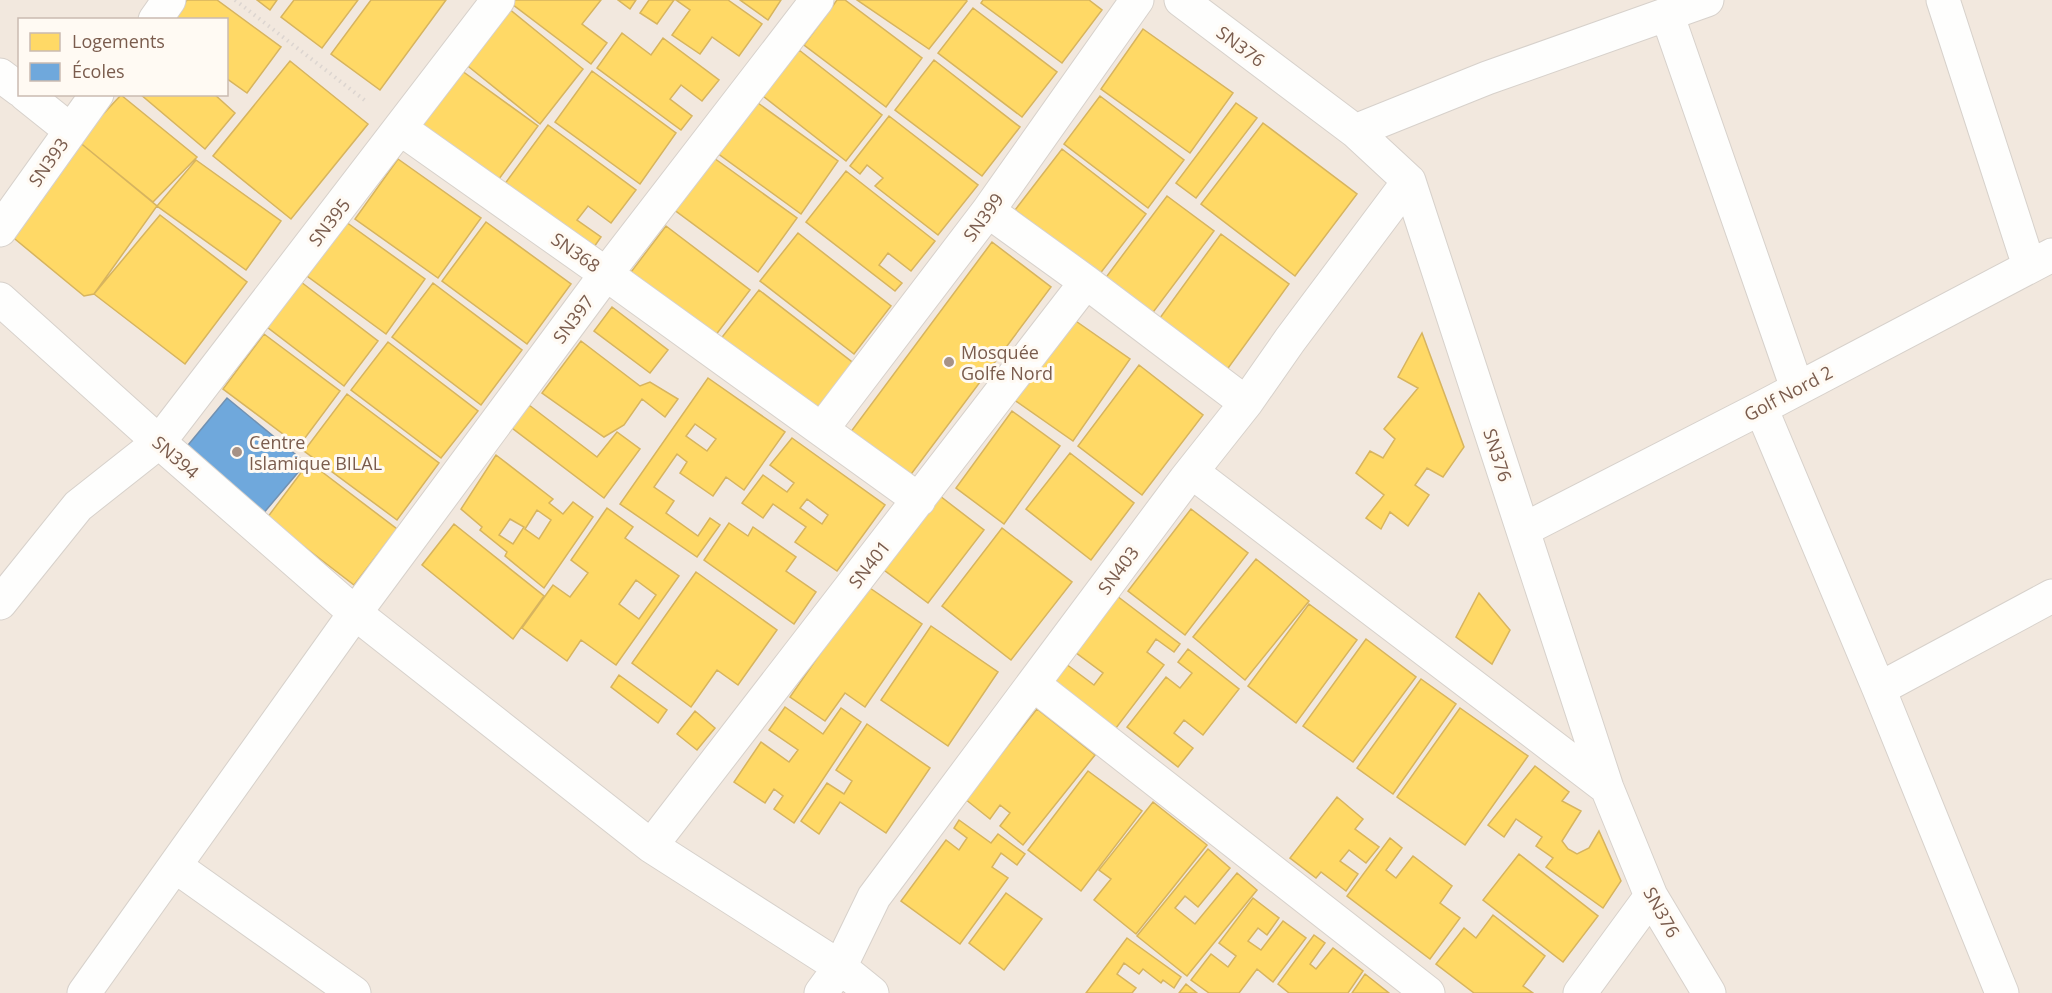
<svg xmlns="http://www.w3.org/2000/svg" width="2052" height="993" font-family="'Open Sans',sans-serif">
<style>
.residential{fill:#f2e8de;fill-rule:evenodd}
.homes{fill:#ffd966;stroke:#d7b45e;stroke-width:1.5;fill-rule:evenodd}
.schools{fill:#6fa8dc;stroke:#7291b1;stroke-width:1.5}
.lines{fill:none;stroke-linecap:round;stroke-linejoin:round}
.minor-casing{stroke:#d7d1cb;stroke-width:35}
.path{stroke:#dcd5d0;stroke-width:4;stroke-dasharray:1.5 4.5;stroke-linecap:butt}
.minor{stroke:#fefefd;stroke-width:33}
.poi-dot{fill:#a69286;stroke:#fffaf3;stroke-width:2}
.labels{text-anchor:middle;dominant-baseline:central;stroke-width:6;stroke-linejoin:round;paint-order:stroke}
.street-label{font-size:18px;fill:#7a5c4d;stroke:#fffaf3}
.poi-label{font-size:18px;fill:#7a5c4d;stroke:#fffaf3;text-anchor:start}
</style>
<rect width="100%" height="100%" fill="#f9f5f0"/>
<path class="residential" d="M 0,0 L 2052,0 L 2052,993 L 0,993 ZM 20,20 L 226,20 L 226,94 L 20,94 Z"/>
<path class="homes" d="M 187,0 L 217,0 L 281,47 L 247,93 L 226,78 L 226,20 L 173,20 Z
M 257,0 L 277,0 L 270,10 Z
M 294,0 L 358,0 L 322,48 L 281,17 Z
M 371,0 L 446,0 L 380,90 L 331,54 Z
M 515,0 L 601,0 L 582,24 L 607,43 L 591,64 L 512,4 Z
M 618,0 L 636,0 L 630,9 Z
M 649,0 L 674,0 L 657,24 L 640,13 Z
M 676,0 L 728,0 L 762,24 L 739,56 L 712,37 L 700,54 L 672,35 L 690,10 Z
M 740,0 L 781,0 L 768,20 Z
M 837,0 L 845,0 L 922,58 L 886,107 L 804,45 Z
M 857,0 L 966,0 L 967,1 L 929,49 Z
M 983,0 L 1089,0 L 1102,10 L 1062,63 L 981,3 Z
M 508,8 L 583,69 L 540,124 L 464,63 Z
M 973,8 L 1057,72 L 1022,117 L 938,53 Z
M 1143,29 L 1233,93 L 1190,153 L 1101,89 Z
M 622,33 L 651,55 L 663,38 L 719,80 L 702,101 L 681,85 L 670,99 L 692,116 L 681,130 L 597,68 Z
M 799,50 L 882,115 L 846,161 L 763,96 Z
M 934,60 L 1020,127 L 982,176 L 895,110 Z
M 290,61 L 368,124 L 291,219 L 213,156 Z
M 458,68 L 538,126 L 496,183 L 417,125 Z
M 592,71 L 676,133 L 640,184 L 555,122 Z
M 140,94 L 214,94 L 235,113 L 205,149 Z
M 121,95 L 197,157 L 153,202 L 78,141 Z
M 1100,96 L 1184,160 L 1148,208 L 1064,144 Z
M 751,98 L 838,161 L 801,214 L 713,150 Z
M 1236,103 L 1257,118 L 1196,198 L 1176,183 Z
M 889,116 L 978,185 L 938,235 L 875,186 L 883,178 L 867,165 L 860,174 L 850,166 Z
M 1263,123 L 1357,194 L 1295,276 L 1201,204 Z
M 548,125 L 636,190 L 611,223 L 588,206 L 577,220 L 601,237 L 592,250 L 504,185 Z
M 78,141 L 157,206 L 94,294 L 84,296 L 4,230 Z
M 1062,149 L 1146,214 L 1099,275 L 1015,210 Z
M 707,153 L 797,218 L 758,272 L 669,206 Z
M 398,159 L 481,218 L 438,278 L 355,219 Z
M 196,160 L 281,221 L 246,270 L 157,206 Z
M 846,171 L 935,241 L 911,271 L 888,253 L 879,265 L 902,283 L 895,291 L 806,222 Z
M 1167,196 L 1214,231 L 1151,315 L 1104,280 Z
M 160,215 L 247,282 L 185,364 L 94,294 Z
M 346,222 L 425,279 L 386,334 L 307,276 Z
M 486,222 L 571,284 L 527,344 L 442,281 Z
M 666,226 L 750,290 L 712,340 L 628,276 Z
M 798,233 L 891,306 L 854,354 L 760,281 Z
M 1221,234 L 1289,284 L 1226,371 L 1157,322 Z
M 992,242 L 1051,287 L 906,481 L 847,437 Z
M 301,282 L 378,341 L 344,386 L 267,327 Z
M 433,283 L 522,350 L 481,405 L 392,337 Z
M 759,290 L 856,365 L 818,416 L 719,341 Z
M 612,307 L 668,350 L 650,373 L 594,331 Z
M 1070,317 L 1130,359 L 1073,441 L 1013,399 Z
M 1422,333 L 1464,447 L 1443,477 L 1427,468 L 1415,485 L 1429,495 L 1408,526 L 1390,512 L 1381,529 L 1366,518 L 1384,495 L 1356,473 L 1370,451 L 1383,458 L 1395,439 L 1384,429 L 1418,388 L 1398,377 Z
M 264,334 L 340,391 L 299,446 L 223,389 Z
M 581,341 L 640,386 L 650,382 L 678,399 L 665,417 L 642,399 L 624,425 L 604,437 L 542,393 Z
M 388,342 L 478,411 L 441,458 L 351,390 Z
M 1139,365 L 1203,415 L 1142,495 L 1078,446 Z
M 708,378 L 785,432 L 744,490 L 726,477 L 713,496 L 680,473 L 687,462 L 677,454 L 654,487 L 674,501 L 666,513 L 698,536 L 710,518 L 720,525 L 697,557 L 620,504 ZM 695,424 L 716,439 L 707,451 L 686,436 Z
M 347,394 L 439,463 L 397,520 L 304,451 Z
M 529,405 L 597,457 L 617,432 L 640,449 L 604,498 L 512,428 Z
M 1012,411 L 1060,446 L 1004,524 L 956,488 Z
M 792,438 L 885,505 L 837,571 L 795,542 L 806,527 L 773,504 L 763,518 L 742,503 L 763,475 L 787,492 L 794,483 L 770,465 ZM 807,499 L 828,515 L 822,524 L 800,508 Z
M 1070,453 L 1134,503 L 1091,560 L 1026,509 Z
M 496,455 L 553,499 L 549,503 L 563,514 L 573,502 L 593,517 L 544,588 L 505,556 L 507,552 L 480,530 L 482,527 L 461,509 ZM 537,510 L 551,520 L 539,539 L 525,529 ZM 510,519 L 524,527 L 513,544 L 499,535 Z
M 309,462 L 397,529 L 354,585 L 267,518 Z
M 940,496 L 984,530 L 928,603 L 884,570 Z
M 607,508 L 633,527 L 625,538 L 679,576 L 616,665 L 581,640 L 567,661 L 522,628 L 553,585 L 570,597 L 588,573 L 571,560 ZM 636,580 L 656,595 L 639,619 L 619,604 Z
M 1191,509 L 1248,553 L 1185,635 L 1128,591 Z
M 729,523 L 748,536 L 753,527 L 796,557 L 786,571 L 816,592 L 794,624 L 704,560 Z
M 454,524 L 544,596 L 513,639 L 422,565 Z
M 1002,528 L 1072,582 L 1011,660 L 942,606 Z
M 1256,559 L 1309,601 L 1245,680 L 1193,637 Z
M 696,572 L 777,630 L 738,685 L 717,670 L 691,707 L 632,663 Z
M 867,586 L 922,624 L 865,707 L 845,693 L 825,721 L 790,697 Z
M 1479,593 L 1510,630 L 1492,664 L 1456,637 Z
M 1117,596 L 1180,644 L 1174,652 L 1156,639 L 1147,652 L 1164,665 L 1116,728 L 1054,681 L 1066,664 L 1094,685 L 1103,673 L 1075,652 Z
M 1309,604 L 1357,640 L 1296,723 L 1248,686 Z
M 931,626 L 998,672 L 948,746 L 881,700 Z
M 1366,639 L 1416,677 L 1353,762 L 1303,726 Z
M 1188,649 L 1239,689 L 1203,735 L 1184,720 L 1174,733 L 1193,748 L 1178,767 L 1127,727 L 1166,677 L 1180,688 L 1192,673 L 1178,662 Z
M 619,675 L 667,710 L 658,723 L 611,687 Z
M 1421,679 L 1456,704 L 1393,794 L 1357,768 Z
M 785,707 L 823,734 L 841,708 L 861,722 L 794,823 L 774,809 L 783,796 L 774,789 L 765,803 L 734,782 L 761,742 L 789,762 L 798,750 L 769,730 Z
M 1460,708 L 1528,756 L 1465,845 L 1397,797 Z
M 1037,709 L 1095,755 L 1023,845 L 1000,826 L 1010,813 L 1000,805 L 990,819 L 965,799 Z
M 695,711 L 715,728 L 697,750 L 677,734 Z
M 867,724 L 930,768 L 886,833 L 840,802 L 819,834 L 801,821 L 827,783 L 844,794 L 852,781 L 836,770 Z
M 1535,766 L 1569,792 L 1562,801 L 1581,811 L 1562,841 L 1568,849 L 1577,854 L 1589,848 L 1599,831 L 1621,881 L 1603,908 L 1546,867 L 1553,858 L 1536,846 L 1542,837 L 1516,819 L 1504,837 L 1488,825 Z
M 1088,771 L 1142,811 L 1081,891 L 1028,850 Z
M 1337,797 L 1363,819 L 1355,829 L 1379,847 L 1366,863 L 1349,850 L 1340,861 L 1358,874 L 1346,891 L 1321,872 L 1316,878 L 1290,858 Z
M 1153,802 L 1207,845 L 1136,934 L 1094,900 L 1111,879 L 1099,870 Z
M 959,820 L 991,843 L 998,834 L 1025,854 L 1017,865 L 1001,853 L 992,867 L 1008,878 L 960,944 L 901,901 L 946,840 L 959,850 L 967,838 L 954,828 Z
M 1390,838 L 1402,848 L 1386,870 L 1396,878 L 1413,856 L 1452,886 L 1440,903 L 1460,918 L 1430,959 L 1347,896 Z
M 1208,849 L 1230,868 L 1198,907 L 1185,896 L 1175,908 L 1195,924 L 1237,873 L 1257,890 L 1187,976 L 1137,936 Z
M 1519,854 L 1598,916 L 1563,962 L 1483,900 Z
M 1006,893 L 1042,919 L 1004,970 L 969,943 Z
M 1253,898 L 1279,918 L 1267,935 L 1258,928 L 1248,941 L 1261,950 L 1283,921 L 1306,938 L 1273,982 L 1257,969 L 1239,993 L 1209,993 L 1191,980 L 1211,954 L 1228,967 L 1236,956 L 1219,943 Z
M 1493,915 L 1545,956 L 1523,986 L 1533,993 L 1474,993 L 1436,964 L 1464,928 L 1476,938 Z
M 1314,935 L 1325,943 L 1310,964 L 1316,969 L 1333,948 L 1363,971 L 1348,993 L 1289,993 L 1278,984 Z
M 1127,938 L 1181,977 L 1174,988 L 1163,980 L 1161,983 L 1143,969 L 1139,974 L 1124,963 L 1117,974 L 1136,988 L 1132,993 L 1086,993 Z
M 1365,974 L 1389,993 L 1352,993 Z
M 1186,984 L 1197,993 L 1179,993 Z"/>
<path class="schools" d="M 227,398 L 306,463 L 262,515 L 184,450 Z"/>
<g class="lines">
<defs>
<path id="minor" d="M 1181,0 L 1355,131 L 1409,181 L 1607,788 L 1651,896 L 1709,993
M 1943,0 L 2029,266
M 1667,14 L 1797,388
M 155,20 L 169,0
M 0,75 L 20,90
M 25,94 L 70,130
M 401,129 L 606,274 L 919,500
M 1355,131 L 1487,78 L 1707,0
M 988,211 L 1086,282 L 1246,403
M 0,230 L 97,94
M 0,299 L 159,442 L 355,613 L 651,846 L 840,967 L 872,993
M 1761,408 L 1879,689 L 2002,993
M 822,429 L 988,211 L 1137,0
M 1192,472 L 1607,788
M 1523,530 L 1761,408 L 2052,255
M 0,603 L 78,506 L 159,442 L 498,0
M 1033,684 L 1428,993
M 1879,689 L 2052,596
M 651,846 L 1086,282
M 175,866 L 354,993
M 84,993 L 355,613 L 606,274 L 817,0
M 821,993 L 840,967 L 874,897 L 1185,480 L 1246,403 L 1290,340 L 1409,181
M 1580,993 L 1651,896"/>
</defs>
<use href="#minor" class="minor-casing"/>
<path class="path" d="M 235,0 L 367,102"/>
<use href="#minor" class="minor"/>
</g>
<g class="poi-dot">
<circle cx="949" cy="362" r="6"/>
<circle cx="237" cy="452" r="6"/>
</g>
<g class="labels">
<g class="street-label">
<text transform="translate(1241 46) rotate(37)">SN376</text>
<text transform="translate(48 162) rotate(-55)">SN393</text>
<text transform="translate(983 217) rotate(-54)">SN399</text>
<text transform="translate(329 222) rotate(-52)">SN395</text>
<text transform="translate(576 252) rotate(35)">SN368</text>
<text transform="translate(573 319) rotate(-53)">SN397</text>
<text transform="translate(1788 393) rotate(-28)">Golf Nord 2</text>
<text transform="translate(1498 455) rotate(72)">SN376</text>
<text transform="translate(176 457) rotate(41)">SN394</text>
<text transform="translate(869 564) rotate(-52)">SN401</text>
<text transform="translate(1118 570) rotate(-53)">SN403</text>
<text transform="translate(1662 912) rotate(61)">SN376</text>
</g>
<g class="poi-label">
<text x="961" y="352">Mosquée<tspan x="961" dy="21">Golfe Nord</tspan></text>
<text x="249" y="442">Centre<tspan x="249" dy="21">Islamique BILAL</tspan></text>
</g>
</g>
<rect x="18" y="18" width="210" height="78" fill="#fffaf3" stroke="#cabbb1" stroke-width="1.5"/>
<rect x="30" y="33" width="30" height="18" fill="#ffd966" stroke="#cabbb1" stroke-width="1.5"/>
<text x="72" y="48" font-size="18" fill="#7a5c4d">Logements</text>
<rect x="30" y="63" width="30" height="18" fill="#6fa8dc" stroke="#cabbb1" stroke-width="1.5"/>
<text x="72" y="78" font-size="18" fill="#7a5c4d">Écoles</text>
</svg>
